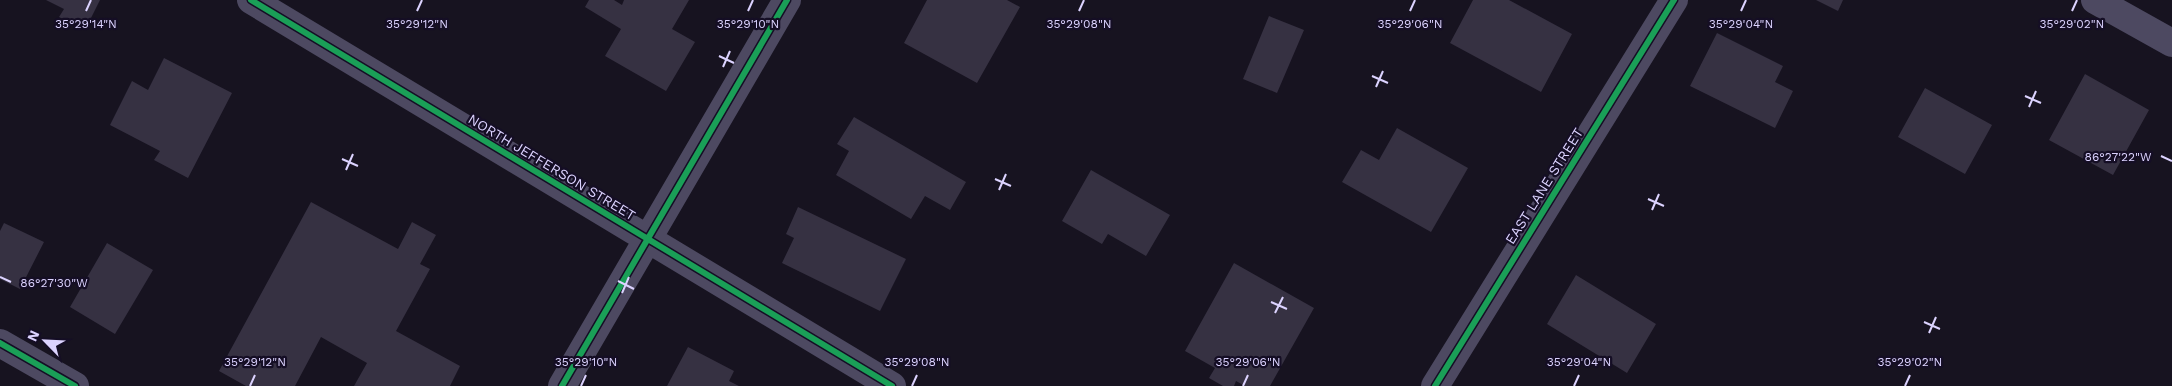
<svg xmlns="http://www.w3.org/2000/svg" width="2172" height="386" font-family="'Work Sans',sans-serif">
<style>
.building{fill:#363142}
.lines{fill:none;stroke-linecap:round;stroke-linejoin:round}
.minor{stroke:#4d4961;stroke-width:28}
.cycleway-casing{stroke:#150e25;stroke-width:9}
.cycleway{stroke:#1a9f57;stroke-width:6}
.ticks{fill:none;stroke:#dcd3ff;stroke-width:2}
.labels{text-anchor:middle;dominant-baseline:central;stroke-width:4.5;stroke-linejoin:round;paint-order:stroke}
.street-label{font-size:14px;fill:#dcd3ff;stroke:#150e25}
.ticks-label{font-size:12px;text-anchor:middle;fill:#dcd3ff;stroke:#150e25;stroke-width:4.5;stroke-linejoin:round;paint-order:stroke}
</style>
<rect width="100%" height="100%" fill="#171320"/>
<path class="building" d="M 46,0 L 100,0 L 85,30 L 59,17 L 64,9 Z
M 589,0 L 614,0 L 622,5 L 624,0 L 689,0 L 672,29 L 695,42 L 666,91 L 605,56 L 621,29 L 585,7 Z
M 927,0 L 1007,0 L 1020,7 L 977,83 L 904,43 Z
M 1473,0 L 1509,0 L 1572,34 L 1541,92 L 1450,43 Z
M 1816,0 L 1843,0 L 1838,11 Z
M 1269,16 L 1304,30 L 1277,93 L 1243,79 Z
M 1717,33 L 1783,66 L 1775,82 L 1793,91 L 1775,128 L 1690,86 Z
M 164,58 L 232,93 L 188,178 L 154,160 L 160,151 L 110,125 L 132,81 L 148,90 Z
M 2085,74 L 2149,110 L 2113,175 L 2049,140 Z
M 1925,88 L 1992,125 L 1965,174 L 1898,137 Z
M 854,117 L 966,182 L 950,210 L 925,196 L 911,219 L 836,175 L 849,151 L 837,144 Z
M 1397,128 L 1468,168 L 1431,232 L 1342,182 L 1361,150 L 1379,160 Z
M 1091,170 L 1170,215 L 1146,256 L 1108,234 L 1102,244 L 1062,221 Z
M 311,202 L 398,249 L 412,222 L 436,235 L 420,264 L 430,269 L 396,331 L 460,366 L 450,386 L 354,386 L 367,363 L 321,337 L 295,386 L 246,386 L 219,371 Z
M 798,207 L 906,259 L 880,311 L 782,263 L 794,238 L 786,234 Z
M 4,223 L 44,242 L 20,289 L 0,279 L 0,231 Z
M 107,243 L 153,270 L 115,334 L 70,307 Z
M 1234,263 L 1314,308 L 1270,386 L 1245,386 L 1236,381 L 1234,386 L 1223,386 L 1209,378 L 1215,368 L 1185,351 Z
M 1576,275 L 1656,324 L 1627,373 L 1547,324 Z
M 688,347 L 734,371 L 729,381 L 739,386 L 667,386 Z"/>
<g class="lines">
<path class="minor" d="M 251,0 L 892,386
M 2095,0 L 2172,43
M 0,343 L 75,386
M 562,386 L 787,0
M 1435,386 L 1674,0"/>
<defs>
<path id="cycleway" d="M 251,0 L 892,386
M 0,343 L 75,386
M 562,386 L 787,0
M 1435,386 L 1674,0"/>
</defs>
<use href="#cycleway" class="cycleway-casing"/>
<use href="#cycleway" class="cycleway"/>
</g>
<path class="ticks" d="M 86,11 L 91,0M 417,11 L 422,0M 748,11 L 753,0M 1079,11 L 1084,0M 1410,11 L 1415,0M 1741,11 L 1746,0M 2072,11 L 2077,0M 719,56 L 734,63M 723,67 L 730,51M 1372,76 L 1388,83M 1376,87 L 1383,71M 2025,96 L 2041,103M 2029,107 L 2036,91M 2161,156 L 2172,161M 342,159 L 358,166M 346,170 L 353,154M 995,179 L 1011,186M 999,190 L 1006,174M 1648,199 L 1664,206M 1652,210 L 1659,194M 0,277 L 11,282M 618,281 L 634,289M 622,293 L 629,277M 1271,302 L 1287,309M 1275,313 L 1283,297M 1924,322 L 1940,329M 1929,333 L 1936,317M 250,386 L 255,375M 581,386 L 586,375M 912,386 L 917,375M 1243,386 L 1248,375M 1574,386 L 1579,375M 1905,386 L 1910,375"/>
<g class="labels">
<g class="street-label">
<text transform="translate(552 167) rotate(31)">NORTH JEFFERSON STREET</text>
<text transform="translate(1544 186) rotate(-58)">EAST LANE STREET</text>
</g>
</g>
<g class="ticks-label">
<text x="86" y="28">35°29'14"N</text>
<text x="417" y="28">35°29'12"N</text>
<text x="748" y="28">35°29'10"N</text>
<text x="1079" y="28">35°29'08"N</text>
<text x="1410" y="28">35°29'06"N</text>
<text x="1741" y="28">35°29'04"N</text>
<text x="2072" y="28">35°29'02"N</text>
<text x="2118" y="161">86°27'22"W</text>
<text x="54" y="287">86°27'30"W</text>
<text x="255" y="366">35°29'12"N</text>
<text x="586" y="366">35°29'10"N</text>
<text x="917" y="366">35°29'08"N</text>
<text x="1248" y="366">35°29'06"N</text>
<text x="1579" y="366">35°29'04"N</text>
<text x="1910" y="366">35°29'02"N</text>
</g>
<g transform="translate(45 341) rotate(294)" stroke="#150e25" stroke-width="4" paint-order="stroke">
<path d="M0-4L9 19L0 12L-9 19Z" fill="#dcd3ff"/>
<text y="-8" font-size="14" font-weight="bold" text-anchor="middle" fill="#dcd3ff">N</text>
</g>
</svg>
